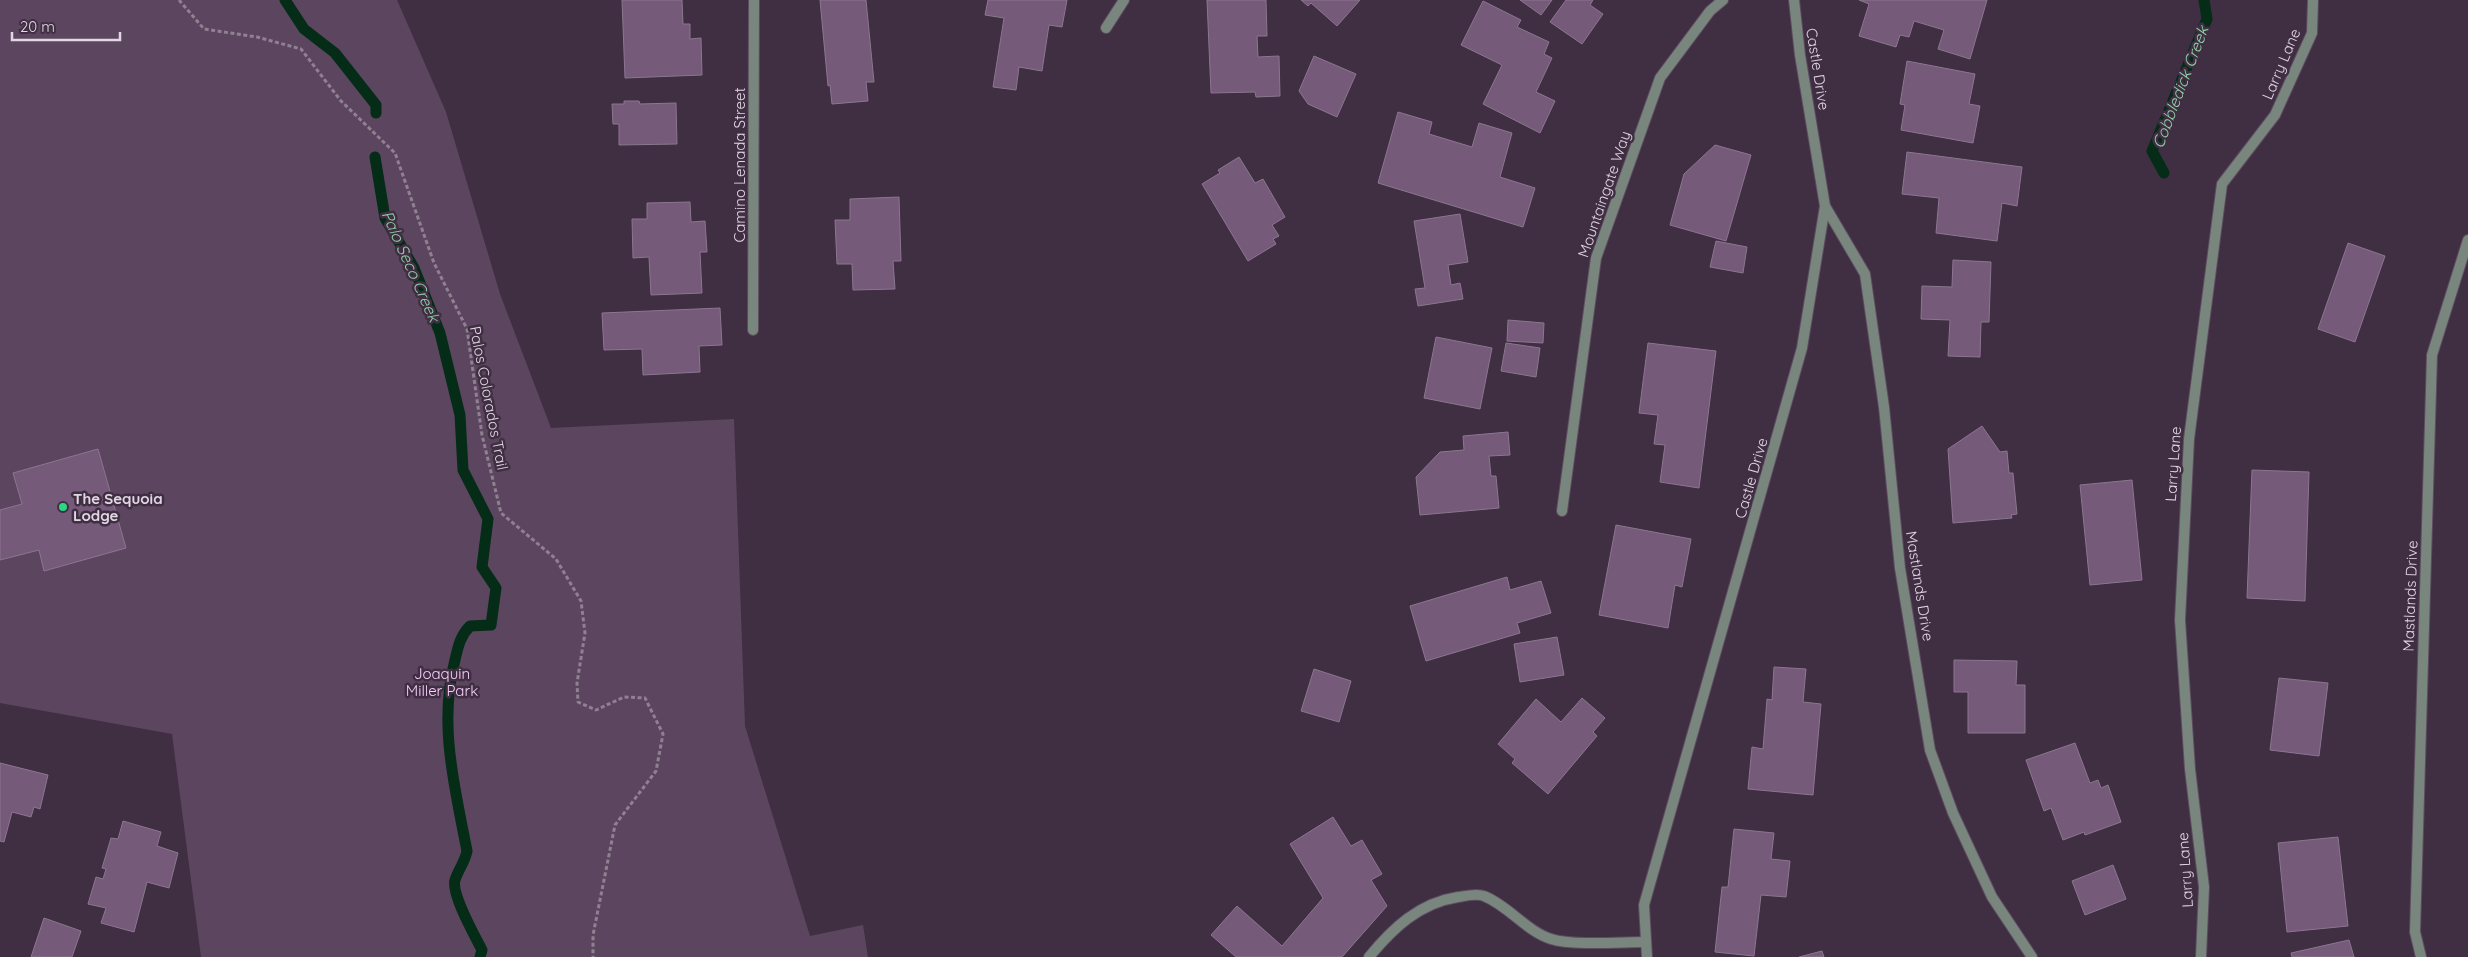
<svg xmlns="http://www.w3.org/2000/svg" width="2468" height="957" font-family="Quicksand,sans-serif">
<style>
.green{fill:#5c465f}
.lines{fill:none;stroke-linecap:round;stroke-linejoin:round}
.stream{stroke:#042c17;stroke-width:11}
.building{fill:#755a79;stroke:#8b778f}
.service-casing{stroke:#5d4c60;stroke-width:12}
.minor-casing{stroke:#5d4c60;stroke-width:12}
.path{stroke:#908192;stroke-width:3;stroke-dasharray:4 2.5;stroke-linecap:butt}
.service{stroke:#79867d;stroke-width:10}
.minor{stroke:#79867d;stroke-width:10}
.poi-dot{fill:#28d885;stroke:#402e43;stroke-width:2}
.labels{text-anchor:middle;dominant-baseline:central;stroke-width:5;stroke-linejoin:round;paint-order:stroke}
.street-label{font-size:15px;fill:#e2d6e4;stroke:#402e43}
.poi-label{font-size:15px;font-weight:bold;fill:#e2d6e4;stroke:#402e43;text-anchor:start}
.park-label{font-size:15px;fill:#f7d1fc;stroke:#402e43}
.water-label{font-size:16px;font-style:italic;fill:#90d1a7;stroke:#402e43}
</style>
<rect width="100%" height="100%" fill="#402e43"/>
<path class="green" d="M 0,0 L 397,0 L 446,112 L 500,294 L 551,428 L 734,419 L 745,726 L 810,936 L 863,925 L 868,957 L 201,957 L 172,734 L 0,703 Z"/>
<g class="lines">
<path class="stream" d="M 285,0 L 304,29 L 335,53 L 376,105 L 376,113
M 375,157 L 385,218 L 414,268 L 440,333 L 460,415 L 463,470 L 488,519 L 482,567 L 496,588 L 491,625 L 470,626 C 460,636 458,647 455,660 C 438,724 455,788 467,851 C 465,862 458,870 455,880 C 451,894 475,936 482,950 L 480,957
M 2164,173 L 2152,151 L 2207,19 L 2204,0"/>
</g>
<path class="building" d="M 622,0 L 682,0 L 683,24 L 690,24 L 690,39 L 701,38 L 702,75 L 625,78 Z
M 820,0 L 866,0 L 874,82 L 866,82 L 868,101 L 832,104 L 830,85 L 828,86 Z
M 988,0 L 1067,0 L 1062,27 L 1049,25 L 1042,71 L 1019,67 L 1016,90 L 993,87 L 1004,18 L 985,15 Z
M 1207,0 L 1266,0 L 1267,36 L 1257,36 L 1258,57 L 1279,56 L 1280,96 L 1256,97 L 1255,92 L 1211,93 Z
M 1301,0 L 1360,0 L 1337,26 L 1311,3 L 1308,6 Z
M 1520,0 L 1552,0 L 1541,15 Z
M 1566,0 L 1593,0 L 1590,5 L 1603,14 L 1582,44 L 1550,22 Z
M 1987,0 L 1970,59 L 1938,49 L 1944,30 L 1914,21 L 1909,37 L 1900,35 L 1896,47 L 1859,36 L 1869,4 L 1859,0 Z
M 1483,1 L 1521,20 L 1517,27 L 1549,42 L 1544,54 L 1552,58 L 1536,92 L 1555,101 L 1540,133 L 1483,104 L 1502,65 L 1461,45 Z
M 1314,56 L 1356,74 L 1337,117 L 1308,104 L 1299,91 Z
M 1907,61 L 1975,74 L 1969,104 L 1980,106 L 1973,143 L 1901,130 L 1905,105 L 1900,104 Z
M 624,101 L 639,101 L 640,104 L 676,103 L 677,144 L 619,145 L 619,124 L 613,124 L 612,104 L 624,104 Z
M 1398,112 L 1432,122 L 1429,134 L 1472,147 L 1479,123 L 1512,133 L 1500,177 L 1535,188 L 1523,227 L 1378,183 Z
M 1715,145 L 1751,155 L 1726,241 L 1670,225 L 1684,174 Z
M 1907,152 L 2022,167 L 2017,206 L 2002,203 L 1997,241 L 1936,233 L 1939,198 L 1902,194 Z
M 1239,157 L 1255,183 L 1263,179 L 1285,217 L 1272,225 L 1279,236 L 1273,239 L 1276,244 L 1248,261 L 1202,184 L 1220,173 L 1218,170 Z
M 899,197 L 901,261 L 893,261 L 895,289 L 853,290 L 852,264 L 837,264 L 835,220 L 850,220 L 850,199 Z
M 690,202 L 691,222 L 705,221 L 707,252 L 700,252 L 702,293 L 651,295 L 649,257 L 633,258 L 632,219 L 647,219 L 647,203 Z
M 1460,214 L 1468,262 L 1448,265 L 1451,285 L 1460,283 L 1463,299 L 1418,306 L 1415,289 L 1425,288 L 1414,221 Z
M 1716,241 L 1747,247 L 1743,273 L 1710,267 Z
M 2348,243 L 2385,256 L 2355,342 L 2318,329 Z
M 1953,260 L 1991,262 L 1989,322 L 1981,322 L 1980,357 L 1948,356 L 1950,320 L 1921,319 L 1922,286 L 1952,287 Z
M 720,308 L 722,345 L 699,346 L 700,372 L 643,375 L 642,349 L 604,350 L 602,313 Z
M 1508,320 L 1544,323 L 1543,343 L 1507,341 Z
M 1436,337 L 1492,348 L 1480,409 L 1424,398 Z
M 1506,343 L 1540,348 L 1536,377 L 1501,371 Z
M 1648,343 L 1716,351 L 1699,488 L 1660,482 L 1665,445 L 1654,444 L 1658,415 L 1639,413 Z
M 1982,426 L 2000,452 L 2007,451 L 2009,473 L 2013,473 L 2017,514 L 2011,515 L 2012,518 L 1953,523 L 1948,449 Z
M 1508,432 L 1510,455 L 1489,456 L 1491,476 L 1496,476 L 1499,508 L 1420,515 L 1416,477 L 1440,452 L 1464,450 L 1463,436 Z
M 98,449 L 126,548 L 44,571 L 39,550 L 0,560 L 0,510 L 22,504 L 13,473 Z
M 2252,470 L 2309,472 L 2305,601 L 2247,598 Z
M 2132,480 L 2142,580 L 2090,585 L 2080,485 Z
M 1616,525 L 1691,539 L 1682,587 L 1675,585 L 1668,628 L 1599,615 Z
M 1507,577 L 1510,590 L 1541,581 L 1551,613 L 1517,623 L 1520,633 L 1426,661 L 1410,606 Z
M 1557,637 L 1564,675 L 1520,682 L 1514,644 Z
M 1954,660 L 2017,661 L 2016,685 L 2025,685 L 2025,733 L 1968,733 L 1968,692 L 1954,692 Z
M 1774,667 L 1806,669 L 1803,702 L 1821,704 L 1813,795 L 1748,789 L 1752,747 L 1763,749 L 1767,699 L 1772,700 Z
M 1314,669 L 1351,681 L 1339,722 L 1301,711 Z
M 2279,678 L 2328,683 L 2319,756 L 2270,750 Z
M 1582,698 L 1605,718 L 1593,732 L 1597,736 L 1548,794 L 1512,763 L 1515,759 L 1498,744 L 1536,699 L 1561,722 Z
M 2075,743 L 2090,783 L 2098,780 L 2101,788 L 2108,785 L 2121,822 L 2085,835 L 2084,832 L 2063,840 L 2051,808 L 2044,811 L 2026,760 Z
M 0,763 L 48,775 L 40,809 L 34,807 L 31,817 L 12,812 L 4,842 L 0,841 Z
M 1333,817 L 1351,846 L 1362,840 L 1382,874 L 1371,880 L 1387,906 L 1342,957 L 1236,957 L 1211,935 L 1237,906 L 1282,946 L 1323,898 L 1290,844 Z
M 123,821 L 161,832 L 157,846 L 178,853 L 169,888 L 147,882 L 134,932 L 101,923 L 106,908 L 88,904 L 96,877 L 103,879 L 106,869 L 102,868 L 111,838 L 118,839 Z
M 1734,829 L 1774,833 L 1771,859 L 1790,861 L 1786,897 L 1761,895 L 1754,956 L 1715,952 L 1722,887 L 1728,887 Z
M 2338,837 L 2348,926 L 2287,932 L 2278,843 Z
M 2113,865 L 2126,899 L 2085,915 L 2072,881 Z
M 44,918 L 81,931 L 72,957 L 31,957 Z
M 2349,940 L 2354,957 L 2292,957 L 2291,953 Z
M 1822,951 L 1824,957 L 1799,957 Z"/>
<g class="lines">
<defs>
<path id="service" d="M 1369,957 C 1393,928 1419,903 1458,897 C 1465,896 1477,893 1484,896 C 1509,906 1526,931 1551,939 C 1573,946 1622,942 1646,942"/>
<path id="minor" d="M 1106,28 L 1124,0
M 1825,206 L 1865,274 L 1884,407 L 1900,568 L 1930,750 L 1953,813 L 1992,897 L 2032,957
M 753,330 L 754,0
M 1562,511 L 1596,258 L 1660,78 L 1710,11 L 1723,0
M 1647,957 L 1644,905 L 1802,348 L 1825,206 L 1800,55 L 1794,0
M 2201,957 L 2204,887 L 2190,769 L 2180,620 L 2189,439 L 2222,184 L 2275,115 L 2312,33 L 2313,0
M 2421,957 L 2415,932 L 2432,355 L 2468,240"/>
</defs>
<use href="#service" class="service-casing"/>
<use href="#minor" class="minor-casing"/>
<path class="path" d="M 179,0 L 204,29 L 257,37 L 301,49 L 341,101 L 395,153 L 434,263 L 467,329 L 482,435 L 501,513 L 556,559 L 581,601 L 585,633 L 577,683 L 578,702 L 596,710 L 624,697 L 645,698 L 663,734 L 656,771 L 615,825 L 593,935 L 593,957"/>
<use href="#service" class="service"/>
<use href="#minor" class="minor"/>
</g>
<circle class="poi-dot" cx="63" cy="507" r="5"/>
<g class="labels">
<g class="street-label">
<text transform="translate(2281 64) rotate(-67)">Larry Lane</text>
<text transform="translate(1818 69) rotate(81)">Castle Drive</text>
<text transform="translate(739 165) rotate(-90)">Camino Lenada Street</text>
<text transform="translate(1604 194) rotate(-71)">Mountaingate Way</text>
<text transform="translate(489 398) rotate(79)">Palos Colorados Trail</text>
<text transform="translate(2173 464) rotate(-86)">Larry Lane</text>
<text transform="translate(1751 478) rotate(-74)">Castle Drive</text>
<text transform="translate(1920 586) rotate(81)">Mastlands Drive</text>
<text transform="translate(2410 596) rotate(-88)">Mastlands Drive</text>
<text transform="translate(2185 870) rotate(-94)">Larry Lane</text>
</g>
<g class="poi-label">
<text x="73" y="498">The Sequoia<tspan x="73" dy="17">Lodge</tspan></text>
</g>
<g class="park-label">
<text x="442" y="673">Joaquin<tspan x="442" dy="17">Miller Park</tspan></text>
</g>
<g class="water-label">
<text transform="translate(2180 87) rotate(-69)">Cobbledick Creek</text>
<text transform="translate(411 266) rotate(66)">Palo Seco Creek</text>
</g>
</g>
<path d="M12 32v8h108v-8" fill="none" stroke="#e2d6e4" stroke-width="2.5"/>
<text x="20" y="32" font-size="15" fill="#e2d6e4" stroke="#402e43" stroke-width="4" paint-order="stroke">20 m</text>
</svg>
